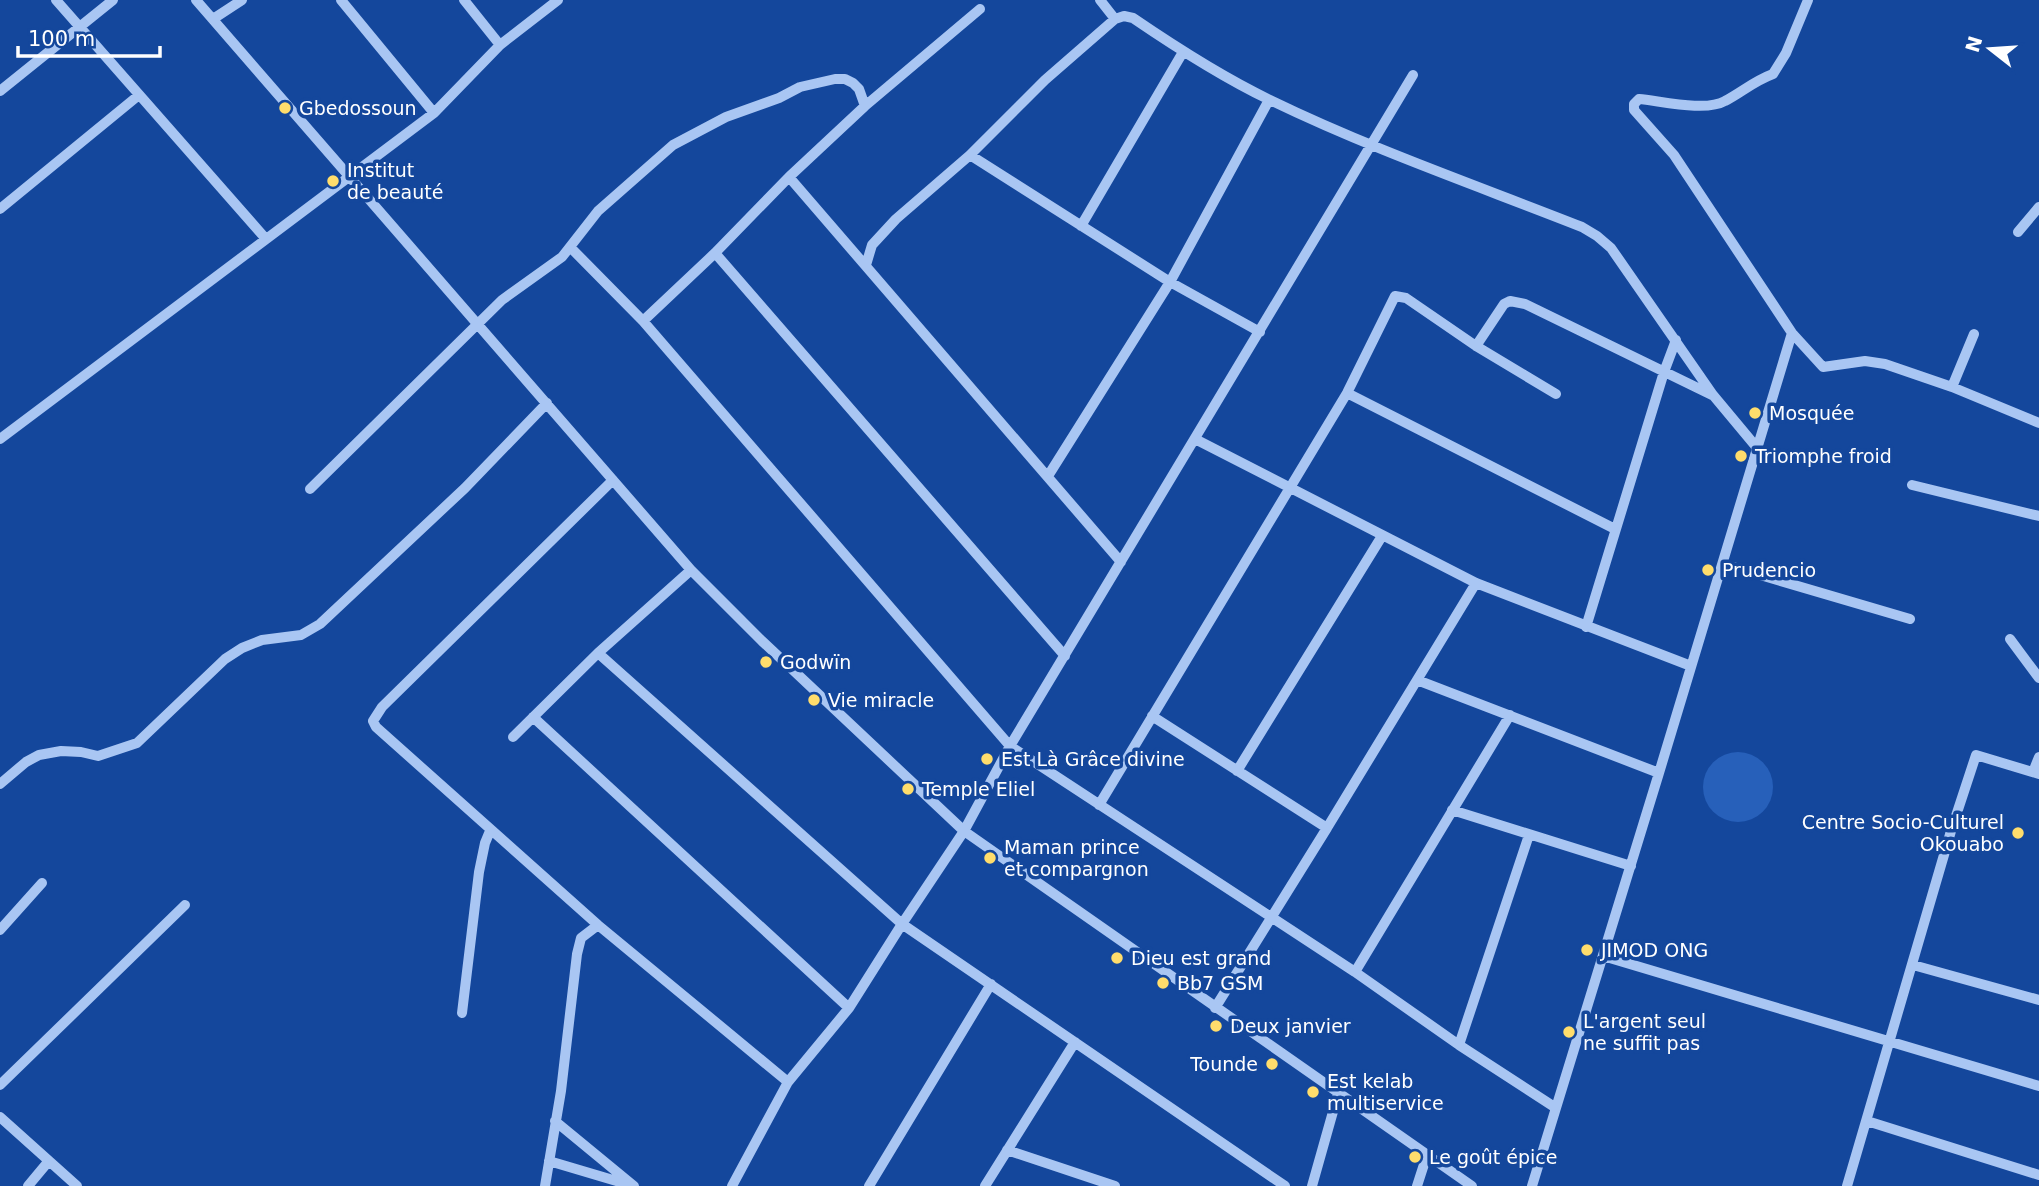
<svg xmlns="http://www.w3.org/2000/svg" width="2039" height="1186" font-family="'DejaVu Sans',sans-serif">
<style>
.green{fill:#2760ba}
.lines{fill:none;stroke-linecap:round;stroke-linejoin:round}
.minor{stroke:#a9c6f3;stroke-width:10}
.poi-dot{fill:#ffdd6c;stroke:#14479c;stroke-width:2.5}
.labels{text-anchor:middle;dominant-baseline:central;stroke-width:7;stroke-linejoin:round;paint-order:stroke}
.poi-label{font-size:19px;fill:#fff;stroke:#14479c;text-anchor:start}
</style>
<rect width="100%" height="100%" fill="#14479c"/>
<path class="green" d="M1703 787a35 35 0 1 1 70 0a35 35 0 1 1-70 0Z"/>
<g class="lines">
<path class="minor" d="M 56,0 L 266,239
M 196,0 L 691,570 L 762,641 L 964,831 L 1472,1186
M 341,0 L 434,113
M 464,0 L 500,45
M 1100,0 L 1115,19
M 1808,0 L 1786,53 L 1773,74 C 1754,81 1742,92 1725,101 C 1706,112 1661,101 1639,99 L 1634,104 L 1634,110 L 1674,155 L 1792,333 L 1823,367 L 1865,361 L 1885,364 L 1952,387 L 2039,423
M 213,19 L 242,0
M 0,91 L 113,0
M 970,155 L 1170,282 L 1260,332
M 789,177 L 1121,562
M 0,209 L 139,95
M 1081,226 L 1183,52
M 2018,232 L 2039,207
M 570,247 L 643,321 L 1010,746 L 1355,972 L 1459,1045 L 1556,1108
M 715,253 L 1065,656
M 866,265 L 872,245 L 896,219 L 970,155 L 1045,80 L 1115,19 L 1124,16 L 1133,18 C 1177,48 1222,77 1270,100 C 1371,149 1478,186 1582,227 L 1597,236 L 1611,248 L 1713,395 L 1758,449
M 643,321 L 715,253 L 789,177 L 865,106 L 980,9
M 1476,346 L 1504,304 L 1510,301 L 1525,304 L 1712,395
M 1952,387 L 1974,334
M 1347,393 L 1615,529
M 0,439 L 434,113 L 500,45 L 558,0
M 1195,439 L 1476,583 L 1691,666
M 1048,476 L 1170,282 L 1269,100
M 613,480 L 382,707 L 373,721 L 376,727 L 598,925 L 788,1082
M 1912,485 L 2039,516
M 310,489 L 502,300 L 562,257 L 598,211 L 673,145 L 726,117 L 779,98 L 800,87 L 835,79 L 845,79 L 853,83 L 859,89 L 865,106
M 1723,564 L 1910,619
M 1586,627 L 1664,372 L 1676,340
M 2010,639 L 2039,678
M 598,653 L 902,924 L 1285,1186
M 1417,680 L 1659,773
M 1152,716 L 1327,828 L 1476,583
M 533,717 L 849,1008
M 513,737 L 598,653 L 691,570
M 1237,771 L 1382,536
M 2033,772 L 2039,757
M 0,784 L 26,762 L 39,755 L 61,751 L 81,752 L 98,756 L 137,743 L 225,659 L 242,648 L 262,640 L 301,635 L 320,624 L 465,488 L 547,403
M 1099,805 L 1347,393 L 1395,296 L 1406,298 L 1476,346 L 1556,394
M 1452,810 L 1631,866
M 0,930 L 42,883
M 1603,956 L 2039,1086
M 1913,965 L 2039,1000
M 1355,972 L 1510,715
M 1215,1008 L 1327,828
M 462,1013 L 479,872 L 485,843 L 490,831
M 1459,1045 L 1529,835
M 0,1085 L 185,905
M 0,1117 L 77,1186
M 555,1121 L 634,1186
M 1867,1121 L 2039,1175
M 1007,1150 L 1115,1186
M 549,1161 L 630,1185
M 28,1186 L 48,1162
M 545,1186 L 561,1091 L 577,954 L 581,938 L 598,925
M 732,1186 L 788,1082 L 849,1008 L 902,924 L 964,831 L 1010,746 L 1413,75
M 869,1186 L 991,984
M 985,1186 L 1075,1042
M 1312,1186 L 1338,1094
M 1417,1186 L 1427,1155
M 1532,1186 L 1659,773 L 1792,333
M 1847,1186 L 1951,831 L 1976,755 L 2039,774"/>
</g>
<g class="poi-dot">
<circle cx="285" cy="108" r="7"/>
<circle cx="333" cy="181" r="7"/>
<circle cx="1755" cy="413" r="7"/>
<circle cx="1741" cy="456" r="7"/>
<circle cx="1708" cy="570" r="7"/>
<circle cx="766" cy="662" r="7"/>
<circle cx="814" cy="700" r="7"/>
<circle cx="987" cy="759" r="7"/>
<circle cx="908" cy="789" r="7"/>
<circle cx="2018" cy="833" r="7"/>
<circle cx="990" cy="858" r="7"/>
<circle cx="1587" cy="950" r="7"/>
<circle cx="1117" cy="958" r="7"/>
<circle cx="1163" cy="983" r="7"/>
<circle cx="1216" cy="1026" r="7"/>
<circle cx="1569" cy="1032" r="7"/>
<circle cx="1272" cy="1064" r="7"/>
<circle cx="1313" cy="1092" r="7"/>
<circle cx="1415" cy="1157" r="7"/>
</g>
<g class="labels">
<g class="poi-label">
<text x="299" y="108">Gbedossoun</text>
<text x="347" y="170">Institut<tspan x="347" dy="22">de beauté</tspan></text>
<text x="1769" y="413">Mosquée</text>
<text x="1755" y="456">Triomphe froid</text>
<text x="1722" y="570">Prudencio</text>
<text x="780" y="662">Godwïn</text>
<text x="828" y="700">Vie miracle</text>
<text x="1001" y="759">Est Là Grâce divine</text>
<text x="922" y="789">Temple Eliel</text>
<text x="2004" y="822" text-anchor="end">Centre Socio-Culturel<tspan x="2004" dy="22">Okouabo</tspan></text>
<text x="1004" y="847">Maman prince<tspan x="1004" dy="22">et compargnon</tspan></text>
<text x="1601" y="950">JIMOD ONG</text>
<text x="1131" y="958">Dieu est grand</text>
<text x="1177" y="983">Bb7 GSM</text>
<text x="1583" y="1021">L'argent seul<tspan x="1583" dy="22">ne suffit pas</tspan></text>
<text x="1230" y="1026">Deux janvier</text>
<text x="1258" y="1064" text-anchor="end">Tounde</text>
<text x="1327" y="1081">Est kelab<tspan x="1327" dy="22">multiservice</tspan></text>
<text x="1429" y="1157">Le goût épice</text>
</g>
</g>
<g transform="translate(1990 49) rotate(287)" stroke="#14479c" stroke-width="5" paint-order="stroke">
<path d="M0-5L12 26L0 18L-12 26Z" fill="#ffffff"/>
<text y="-10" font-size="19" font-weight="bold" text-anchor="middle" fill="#ffffff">N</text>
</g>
<path d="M18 46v10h142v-10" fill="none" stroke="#ffffff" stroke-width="3.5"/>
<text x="28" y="46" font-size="21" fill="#ffffff" stroke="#14479c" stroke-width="5" paint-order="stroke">100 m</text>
</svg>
